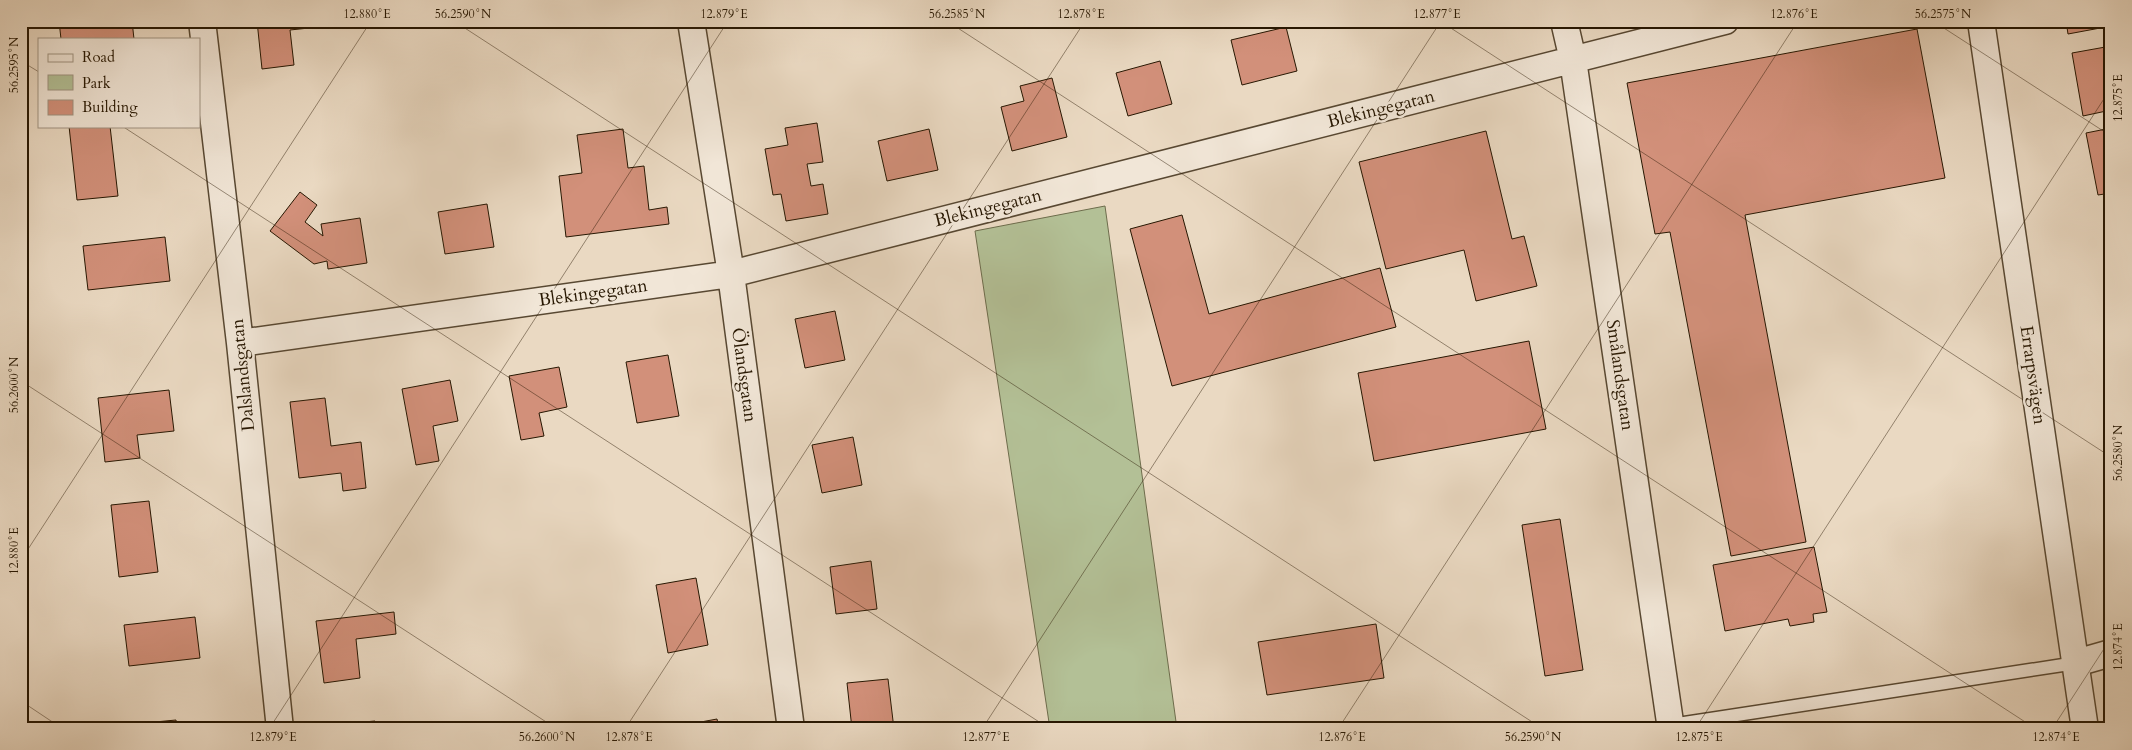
<svg xmlns="http://www.w3.org/2000/svg" width="2132" height="750" font-family="Cardo,serif">
<style>
.green{fill:#b3c096;stroke:#6d6c4c}
.building{fill:#d2907a;stroke:#271702}
.lines{fill:none;stroke-linecap:round;stroke-linejoin:round}
.service-casing{stroke:#584832;stroke-width:15}
.minor-casing{stroke:#584832;stroke-width:29}
.service{stroke:#f1e6d7;stroke-width:12}
.minor{stroke:#f1e6d7;stroke-width:26}
.ticks{fill:none;stroke:#271702;stroke-width:1;stroke-opacity:0.45}
.labels{text-anchor:middle;dominant-baseline:central;stroke-width:5;stroke-linejoin:round;paint-order:stroke}
.street-label{font-size:18px;fill:#271702;stroke:#f1e6d7}
.neatline{fill:none;stroke:#271702;stroke-width:2}
.ticks-label{font-size:12px;text-anchor:middle;fill:#271702}
</style>
<rect width="100%" height="100%" fill="#ead9c2"/>
<filter id="stains"><feTurbulence type="fractalNoise" baseFrequency=".004" numOctaves="4"/><feColorMatrix values="0 0 0 0 .2 0 0 0 0 .09 0 0 0 0 .02 0 0 0 .5 -.17"/></filter>
<radialGradient id="worn" r=".72"><stop offset=".6" stop-color="#630" stop-opacity="0"/><stop offset="1" stop-color="#630" stop-opacity=".3"/></radialGradient>
<path class="green" d="M 1105,206 L 1177,729 L 1050,729 L 975,231 Z"/>
<path class="building" d="M 59,21 L 132,21 L 134,39 L 61,39 Z
M 257,21 L 328,21 L 328,26 L 290,30 L 294,65 L 262,69 Z
M 2066,21 L 2111,21 L 2111,26 L 2068,34 Z
M 1286,27 L 1297,71 L 1242,85 L 1231,40 Z
M 1917,29 L 1945,178 L 1745,215 L 1806,542 L 1731,556 L 1670,232 L 1655,234 L 1627,83 Z
M 2111,46 L 2111,110 L 2083,116 L 2072,53 Z
M 1160,61 L 1172,104 L 1128,116 L 1116,73 Z
M 1052,78 L 1067,137 L 1012,151 L 1001,107 L 1024,101 L 1020,86 Z
M 817,123 L 823,162 L 807,164 L 811,186 L 823,184 L 828,214 L 786,221 L 781,194 L 773,195 L 765,149 L 788,145 L 785,128 Z
M 69,126 L 110,126 L 118,196 L 77,200 Z
M 2111,128 L 2111,193 L 2098,195 L 2086,133 Z
M 623,129 L 628,168 L 644,166 L 649,210 L 667,207 L 669,224 L 566,237 L 559,176 L 582,173 L 577,135 Z
M 929,129 L 938,170 L 887,181 L 878,141 Z
M 1486,131 L 1512,239 L 1524,236 L 1537,286 L 1476,301 L 1464,250 L 1386,269 L 1359,162 Z
M 300,192 L 317,205 L 305,222 L 323,236 L 321,224 L 360,218 L 367,263 L 328,269 L 327,261 L 314,264 L 270,231 Z
M 487,204 L 494,247 L 445,254 L 438,212 Z
M 1182,215 L 1209,314 L 1380,268 L 1396,327 L 1172,386 L 1130,229 Z
M 2111,236 L 2111,276 L 2104,237 Z
M 165,237 L 170,281 L 88,290 L 83,246 Z
M 835,311 L 845,360 L 805,368 L 795,319 Z
M 1529,341 L 1546,429 L 1374,461 L 1358,373 Z
M 668,355 L 679,416 L 637,423 L 626,362 Z
M 559,367 L 567,407 L 539,413 L 544,436 L 521,440 L 509,376 Z
M 450,380 L 458,421 L 433,426 L 439,461 L 416,465 L 402,389 Z
M 169,390 L 174,431 L 137,435 L 140,458 L 105,462 L 98,398 Z
M 325,398 L 331,446 L 361,442 L 366,488 L 343,491 L 341,473 L 299,478 L 290,402 Z
M 853,437 L 862,485 L 822,493 L 812,445 Z
M 149,501 L 158,572 L 119,577 L 111,505 Z
M 1560,519 L 1583,670 L 1545,676 L 1522,525 Z
M 1814,547 L 1827,612 L 1813,614 L 1814,622 L 1790,626 L 1788,619 L 1725,631 L 1713,565 Z
M 871,561 L 877,609 L 836,614 L 830,567 Z
M 696,578 L 708,645 L 668,653 L 656,585 Z
M 394,612 L 396,634 L 356,639 L 360,678 L 324,683 L 316,621 Z
M 195,617 L 200,658 L 129,666 L 124,625 Z
M 1376,624 L 1384,678 L 1267,695 L 1258,642 Z
M 888,679 L 894,729 L 852,729 L 847,683 Z
M 717,719 L 719,729 L 663,729 Z
M 176,720 L 177,729 L 135,729 L 134,724 Z
M 375,721 L 376,729 L 330,729 L 330,725 Z"/>
<g class="lines">
<defs>
<path id="service" d="M 1671,725 L 2076,663"/>
<path id="minor" d="M 202,21 L 240,343 L 280,729
M 691,21 L 731,274 L 791,729
M 1564,21 L 1573,60 L 1671,729
M 1981,21 L 2085,729
M 240,343 L 731,274 L 1725,21
M 2076,663 L 2111,653"/>
</defs>
<use href="#service" class="service-casing"/>
<use href="#minor" class="minor-casing"/>
<use href="#service" class="service"/>
<use href="#minor" class="minor"/>
</g>
<path class="ticks" d="M 454,21 L 1543,729M 947,21 L 2036,729M 1440,21 L 2111,457M 1933,21 L 2111,136M 21,61 L 39,72M 122,126 L 1050,729M 21,381 L 557,729M 21,560 L 371,21M 21,701 L 63,729M 269,729 L 728,21M 625,729 L 1085,21M 982,729 L 1441,21M 1338,729 L 1798,21M 1695,729 L 2111,88M 2052,729 L 2111,638"/>
<g class="labels">
<g class="street-label">
<text transform="translate(1381 109) rotate(-14)">Blekingegatan</text>
<text transform="translate(988 208) rotate(-14)">Blekingegatan</text>
<text transform="translate(593 293) rotate(-8)">Blekingegatan</text>
<text transform="translate(243 375) rotate(-96)">Dalslandsgatan</text>
<text transform="translate(744 375) rotate(82)">Ölandsgatan</text>
<text transform="translate(1620 375) rotate(82)">Smålandsgatan</text>
<text transform="translate(2033 375) rotate(82)">Errarpsvägen</text>
</g>
</g>
<rect width="2132" height="750" fill="none" stroke="#ead9c2" stroke-width="55"/>
<rect x="38" y="38" width="162" height="90" fill="#f1e6d7" stroke="#a09382"/>
<rect x="48" y="54" width="25" height="8" fill="#f1e6d7" stroke="#a09382"/>
<text x="82" y="62" font-size="15" fill="#271702">Road</text>
<rect x="48" y="75" width="25" height="15" fill="#b3c096" stroke="#a09382"/>
<text x="82" y="88" font-size="15" fill="#271702">Park</text>
<rect x="48" y="100" width="25" height="15" fill="#d2907a" stroke="#a09382"/>
<text x="82" y="112" font-size="15" fill="#271702">Building</text>
<rect x="28" y="28" width="2076" height="694" class="neatline"/>
<g class="ticks-label">
<text x="367" y="18">12.880°E</text>
<text x="463" y="18">56.2590°N</text>
<text x="724" y="18">12.879°E</text>
<text x="957" y="18">56.2585°N</text>
<text x="1081" y="18">12.878°E</text>
<text x="1437" y="18">12.877°E</text>
<text x="1794" y="18">12.876°E</text>
<text x="1943" y="18">56.2575°N</text>
<text transform="translate(14 65) rotate(-90)" y="4">56.2595°N</text>
<text transform="translate(2118 98) rotate(-90)" y="4">12.875°E</text>
<text transform="translate(14 385) rotate(-90)" y="4">56.2600°N</text>
<text transform="translate(2118 453) rotate(-90)" y="4">56.2580°N</text>
<text transform="translate(14 551) rotate(-90)" y="4">12.880°E</text>
<text transform="translate(2118 647) rotate(-90)" y="4">12.874°E</text>
<text x="273" y="741">12.879°E</text>
<text x="547" y="741">56.2600°N</text>
<text x="629" y="741">12.878°E</text>
<text x="986" y="741">12.877°E</text>
<text x="1342" y="741">12.876°E</text>
<text x="1533" y="741">56.2590°N</text>
<text x="1699" y="741">12.875°E</text>
<text x="2056" y="741">12.874°E</text>
</g>
<rect width="100%" height="100%" filter="url(#stains)"/>
<rect width="100%" height="100%" fill="url(#worn)"/>
</svg>
